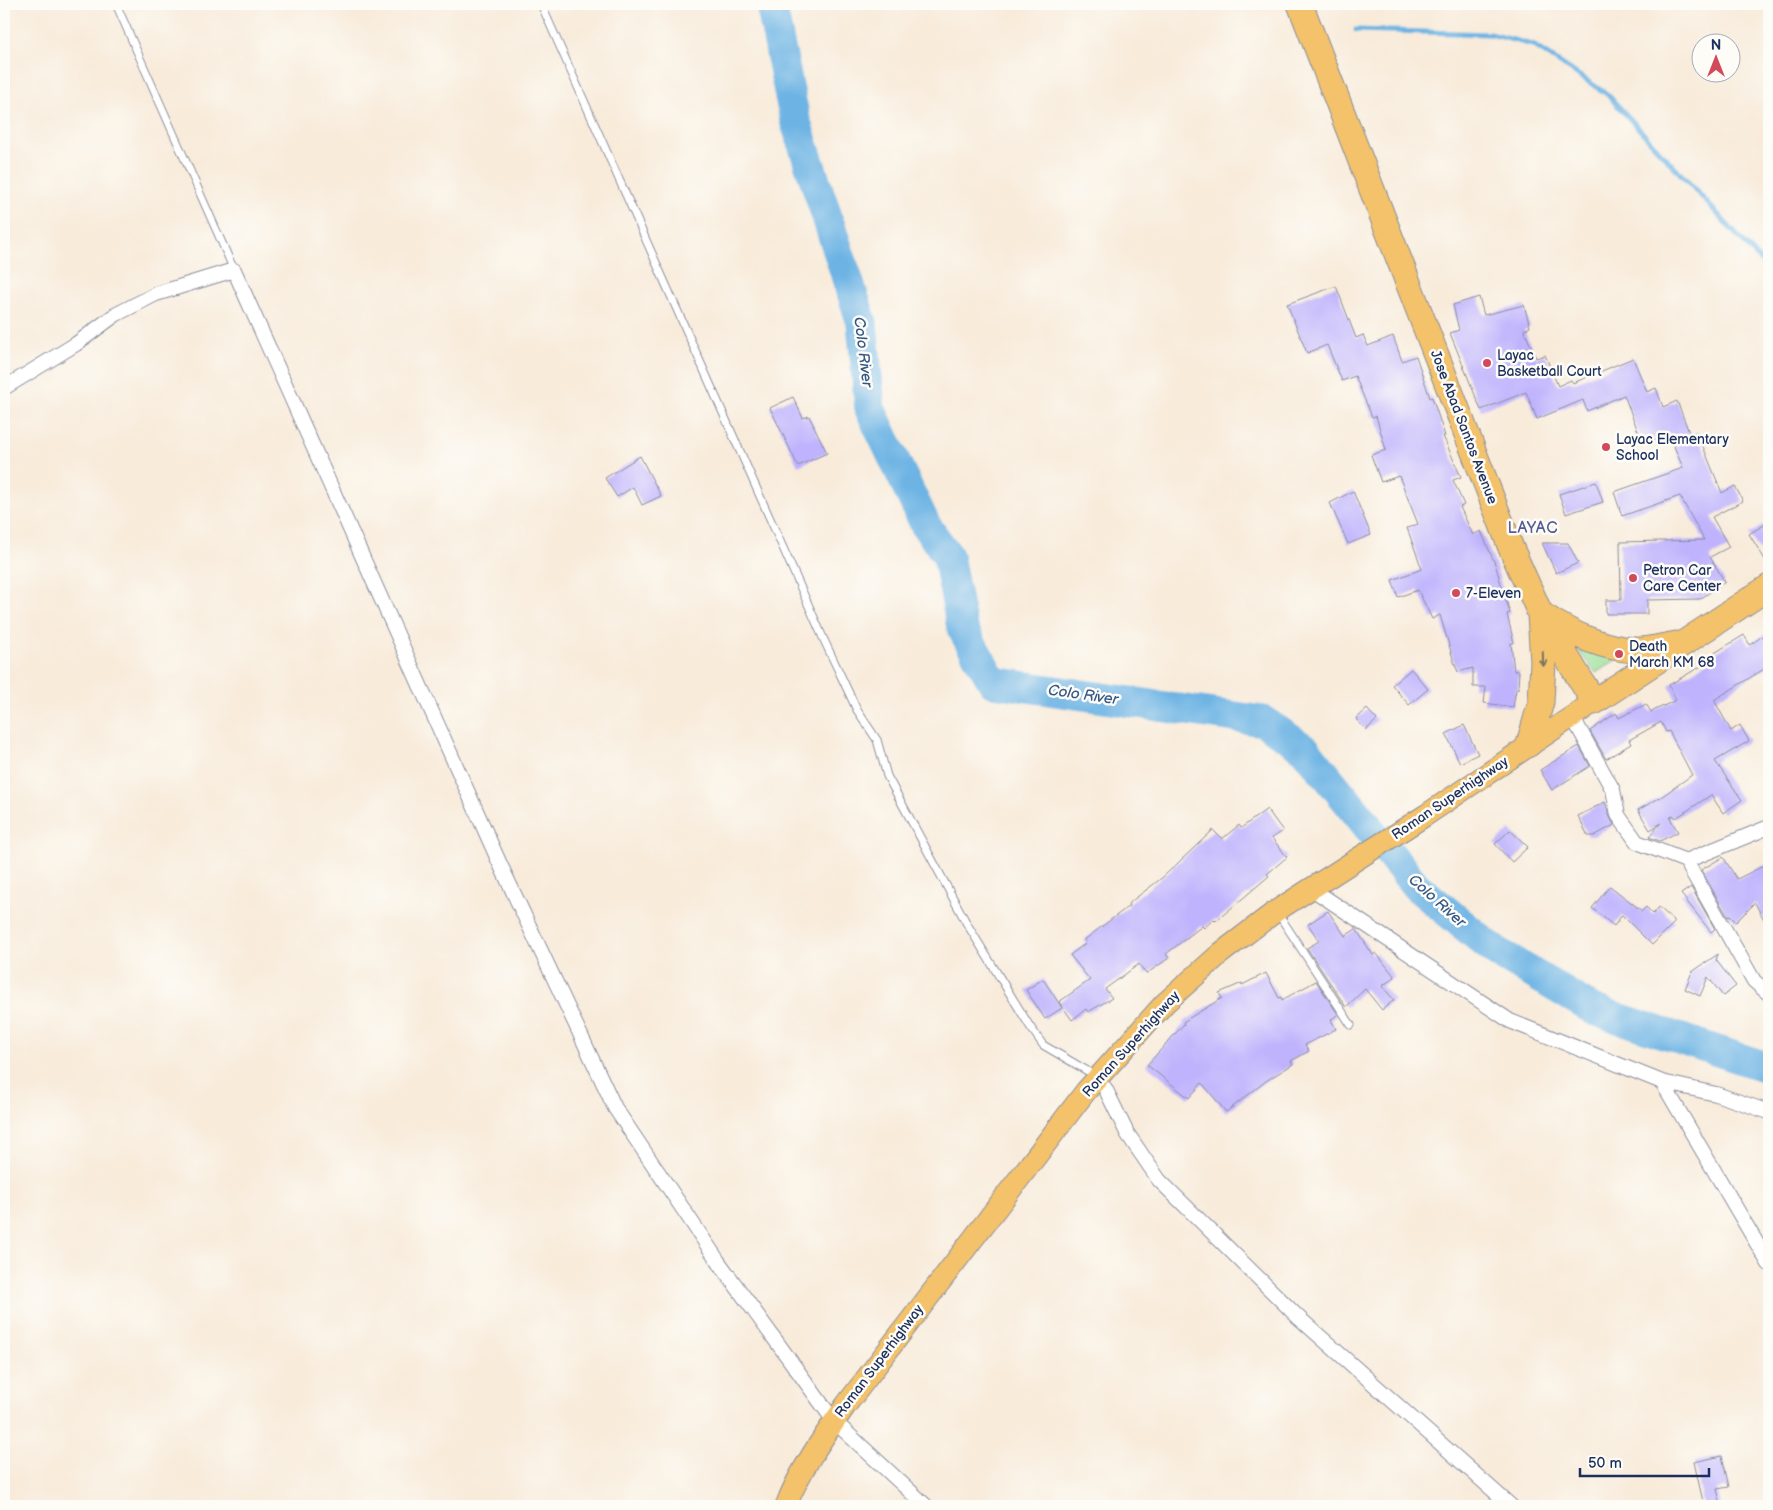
<svg xmlns="http://www.w3.org/2000/svg" width="1773" height="1510" font-family="'Balsamiq Sans',sans-serif">
<style>
.green{fill:#9adf97;stroke:#5a877a}
.lines{fill:none;stroke-linecap:round;stroke-linejoin:round}
.stream{stroke:#6db4e4;stroke-width:5}
.river{stroke:#6db4e4;stroke-width:31}
.building{fill:#bfb3fd}
.lane-casing{stroke:#8a8d9c;stroke-width:9}
.street-casing{stroke:#8a8d9c;stroke-width:16}
.primary-casing{stroke:#8a8d9c;stroke-width:23}
.highway-casing{stroke:#8a8d9c;stroke-width:27}
.lane{stroke:#fff;stroke-width:7}
.street{stroke:#fff;stroke-width:14}
.primary{stroke:#f3c26a;stroke-width:21}
.highway{stroke:#f3c26a;stroke-width:25}
.oneway{stroke:#7c7163}
.poi-dot{fill:#d1495b;stroke:#fdfcf7;stroke-width:2}
.labels{text-anchor:middle;dominant-baseline:central;stroke-width:5;stroke-linejoin:round;paint-order:stroke}
.poi-label{font-size:14px;fill:#1b2f5e;stroke:#fdfcf7;text-anchor:start}
.street-label{font-size:14px;fill:#1b2f5e;stroke:#fdfcf7}
.water-label{font-size:15px;font-style:italic;fill:#345786;stroke:#fdfcf7}
.quarter-label{font-size:16px;letter-spacing:1px;fill:#545d96;stroke:#fdfcf7}
</style>
<rect width="100%" height="100%" fill="#fdfcf7"/>
<filter id="ink" filterUnits="userSpaceOnUse"><feTurbulence type="fractalNoise" baseFrequency=".02" numOctaves="2"/><feDisplacementMap in="SourceGraphic" scale="10" xChannelSelector="R" yChannelSelector="G"/><feConvolveMatrix kernelMatrix="1 2 1 2 8 2 1 2 1" color-interpolation-filters="sRGB"/></filter>
<filter id="wash" filterUnits="userSpaceOnUse"><feTurbulence type="fractalNoise" baseFrequency=".0096" numOctaves="4" result="noise"/><feDisplacementMap in="SourceGraphic" scale="20" xChannelSelector="R" yChannelSelector="G"/><feGaussianBlur stdDeviation="1.12" result="paint"/><feColorMatrix in="noise" values="0 0 0 0 0 0 0 0 0 0 0 0 0 0 0 0 0 1.4 0 .05"/><feComposite in="paint" operator="in"/></filter>
<g filter="url(#wash)">
<rect width="100%" height="100%" fill="#f8ebda"/>
<path class="green" d="M 1572,639 L 1628,652 L 1596,673 L 1583,657 Z"/>
<g class="lines">
<path class="stream" d="M 1356,30 L 1490,34 L 1533,45 L 1607,94 L 1769,270"/>
<path class="river" d="M 771,4 L 795,120 L 862,323 L 870,409 L 926,526 L 948,556 L 962,628 L 993,682 L 1263,721 L 1305,749 L 1416,886 L 1495,951 L 1594,1010 L 1769,1068"/>
</g>
<g id="blocks">
<path class="building" d="M 1336,286 L 1356,338 L 1363,335 L 1368,346 L 1393,336 L 1402,361 L 1416,356 L 1430,398 L 1432,397 L 1445,436 L 1443,436 L 1461,477 L 1453,480 L 1464,505 L 1460,507 L 1473,535 L 1481,531 L 1495,564 L 1510,613 L 1507,614 L 1514,643 L 1511,643 L 1514,671 L 1519,671 L 1518,689 L 1516,689 L 1513,707 L 1484,703 L 1486,687 L 1473,687 L 1473,668 L 1458,672 L 1454,662 L 1440,615 L 1432,619 L 1418,590 L 1398,597 L 1392,580 L 1422,569 L 1407,528 L 1418,524 L 1399,476 L 1381,482 L 1371,455 L 1386,450 L 1376,416 L 1372,417 L 1355,376 L 1342,381 L 1327,345 L 1307,353 L 1287,304 Z
M 1479,297 L 1484,315 L 1524,305 L 1530,327 L 1524,330 L 1536,358 L 1545,355 L 1558,386 L 1571,380 L 1573,383 L 1633,358 L 1647,392 L 1656,388 L 1663,407 L 1677,401 L 1690,435 L 1697,432 L 1722,493 L 1735,486 L 1743,501 L 1712,517 L 1729,547 L 1710,557 L 1725,582 L 1700,599 L 1647,600 L 1647,614 L 1606,614 L 1606,600 L 1621,600 L 1620,542 L 1704,540 L 1680,496 L 1622,516 L 1614,492 L 1683,468 L 1669,434 L 1643,444 L 1624,395 L 1587,411 L 1583,400 L 1537,419 L 1526,392 L 1481,410 L 1450,333 L 1459,330 L 1453,305 Z
M 793,397 L 803,418 L 809,416 L 827,453 L 798,466 L 770,408 Z
M 640,456 L 661,496 L 642,505 L 633,487 L 617,497 L 605,478 Z
M 1596,482 L 1603,502 L 1566,514 L 1559,494 Z
M 1353,491 L 1371,535 L 1348,544 L 1330,503 Z
M 1769,522 L 1769,566 L 1749,534 Z
M 1542,543 L 1568,543 L 1578,563 L 1556,573 Z
M 1769,631 L 1769,666 L 1714,700 L 1731,731 L 1740,725 L 1749,741 L 1715,761 L 1742,800 L 1723,813 L 1711,795 L 1676,818 L 1673,815 L 1670,818 L 1678,832 L 1660,841 L 1649,837 L 1661,823 L 1650,830 L 1638,810 L 1661,797 L 1692,775 L 1669,731 L 1666,732 L 1661,722 L 1629,740 L 1631,744 L 1606,759 L 1590,731 L 1616,713 L 1619,718 L 1646,704 L 1651,712 L 1676,700 L 1669,685 L 1710,661 L 1708,657 L 1744,635 L 1750,645 Z
M 1411,669 L 1428,689 L 1409,705 L 1392,685 Z
M 1367,709 L 1377,720 L 1366,730 L 1356,719 Z
M 1464,725 L 1478,754 L 1460,763 L 1446,734 Z
M 1579,746 L 1590,766 L 1552,790 L 1540,770 Z
M 1605,802 L 1610,817 L 1614,825 L 1594,836 L 1588,836 L 1578,816 Z
M 1267,809 L 1283,831 L 1272,838 L 1287,857 L 1267,874 L 1269,876 L 1216,921 L 1214,919 L 1204,928 L 1202,926 L 1166,954 L 1169,958 L 1146,974 L 1139,964 L 1105,989 L 1112,998 L 1088,1012 L 1086,1009 L 1072,1020 L 1059,1002 L 1090,980 L 1070,955 L 1086,943 L 1084,940 L 1129,906 L 1128,904 L 1163,877 L 1213,830 L 1222,839 L 1239,825 L 1241,828 Z
M 1510,830 L 1528,847 L 1512,862 L 1495,844 Z
M 1723,857 L 1737,879 L 1769,863 L 1769,929 L 1755,903 L 1736,922 L 1730,916 L 1728,917 L 1701,870 Z
M 1610,886 L 1642,911 L 1646,907 L 1653,914 L 1659,907 L 1675,922 L 1652,945 L 1622,915 L 1614,926 L 1592,908 Z
M 1691,887 L 1715,929 L 1711,932 L 1681,894 Z
M 1328,911 L 1345,936 L 1356,929 L 1373,955 L 1376,953 L 1395,977 L 1382,986 L 1394,1000 L 1382,1010 L 1365,989 L 1346,1007 L 1307,948 L 1319,941 L 1308,924 Z
M 1718,954 L 1716,960 L 1736,986 L 1723,996 L 1708,977 L 1700,996 L 1685,989 L 1692,972 Z
M 1266,973 L 1279,998 L 1281,997 L 1282,1000 L 1316,981 L 1338,1014 L 1331,1020 L 1336,1029 L 1305,1045 L 1309,1051 L 1291,1061 L 1293,1064 L 1266,1081 L 1226,1112 L 1202,1083 L 1189,1098 L 1147,1065 L 1184,1024 L 1183,1022 L 1222,998 L 1219,993 L 1242,983 L 1242,985 Z
M 1043,979 L 1062,1008 L 1045,1019 L 1026,990 Z
M 1722,1456 L 1729,1487 L 1717,1489 L 1721,1506 L 1704,1506 L 1694,1462 Z"/>
</g>
</g>
<g filter="url(#ink)">
<use href="#blocks" fill-opacity="0" stroke="#8a8d9c" stroke-width="1"/>
<g class="lines">
<defs>
<path id="lane" d="M 116,4 L 234,270
M 541,4 L 824,640 L 857,710 L 877,740 L 887,776 L 967,924 L 1029,1025 L 1043,1045 L 1096,1076
M 1277,912 L 1351,1025"/>
<path id="street" d="M 4,388 L 76,344 L 115,315 L 156,294 L 234,270 L 500,864 L 615,1108 L 718,1261 L 834,1421 L 926,1506
M 1572,716 L 1613,790 L 1618,815 L 1637,842 L 1686,861 L 1754,981 L 1769,994
M 1686,861 L 1769,827
M 1312,889 L 1510,1021 L 1662,1082 L 1716,1094 L 1769,1112
M 1662,1082 L 1769,1264
M 1105,1088 L 1127,1133 L 1159,1180 L 1298,1317 L 1511,1506"/>
<path id="primary" d="M 786,1506 C 799,1471 824,1436 846,1405 L 1086,1091 L 1165,1003 L 1221,953 L 1276,911 L 1426,815 L 1594,702"/>
<path id="highway" d="M 1300,4 L 1511,548 L 1540,613 L 1594,702 L 1769,587
M 1544,616 C 1570,633 1602,648 1634,650 C 1647,651 1663,646 1676,644
M 1529,744 L 1541,702 L 1543,662 L 1540,615"/>
</defs>
<use href="#lane" class="lane-casing"/>
<use href="#street" class="street-casing"/>
<use href="#primary" class="primary-casing"/>
<use href="#highway" class="highway-casing"/>
<use href="#lane" class="lane"/>
<use href="#street" class="street"/>
<use href="#primary" class="primary"/>
<use href="#highway" class="highway"/>
</g>
<defs><path id="oneway-shaft" d="M-6 0H5M1.5-3L5.5 0L1.5 3" fill="none" stroke-width="1.6" stroke-linecap="round" stroke-linejoin="round" transform="scale(1.25)"/></defs>
<use class="oneway" href="#oneway-shaft" transform="translate(1543 659) rotate(88)"/>
</g>
<g class="poi-dot">
<circle cx="1487" cy="363" r="5"/>
<circle cx="1606" cy="447" r="5"/>
<circle cx="1633" cy="578" r="5"/>
<circle cx="1456" cy="593" r="5"/>
<circle cx="1619" cy="654" r="5"/>
</g>
<g class="labels">
<g class="poi-label">
<text x="1497" y="355">Layac<tspan x="1497" dy="16">Basketball Court</tspan></text>
<text x="1616" y="439">Layac Elementary<tspan x="1616" dy="16">School</tspan></text>
<text x="1643" y="570">Petron Car<tspan x="1643" dy="16">Care Center</tspan></text>
<text x="1466" y="593">7-Eleven</text>
<text x="1629" y="646">Death<tspan x="1629" dy="16">March KM 68</tspan></text>
</g>
<g class="street-label">
<text transform="translate(1464 427) rotate(69)">Jose Abad Santos Avenue</text>
<text transform="translate(1450 798) rotate(-34)">Roman Superhighway</text>
<text transform="translate(1131 1044) rotate(-48)">Roman Superhighway</text>
<text transform="translate(879 1361) rotate(-53)">Roman Superhighway</text>
</g>
<g class="water-label">
<text transform="translate(863 352) rotate(83)">Colo River</text>
<text transform="translate(1083 695) rotate(8)">Colo River</text>
<text transform="translate(1437 901) rotate(42)">Colo River</text>
</g>
<g class="quarter-label">
<text x="1533" y="528">LAYAC</text>
</g>
</g>
<rect width="1773" height="1510" fill="none" stroke="#fdfcf7" stroke-width="20"/>
<g transform="translate(1716 58)"><circle r="24" fill="#fdfcf7" stroke="#a3aaba"/>
<path d="M0-4L9 19L0 12L-9 19Z" fill="#d1495b"/>
<text y="-8" font-size="14" font-weight="bold" text-anchor="middle" fill="#1b2f5e">N</text>
</g>
<path d="M1580 1468v8h129v-8" fill="none" stroke="#1b2f5e" stroke-width="2.5"/>
<text x="1588" y="1468" font-size="15" fill="#1b2f5e" stroke="#fdfcf7" stroke-width="4" paint-order="stroke">50 m</text>
</svg>
